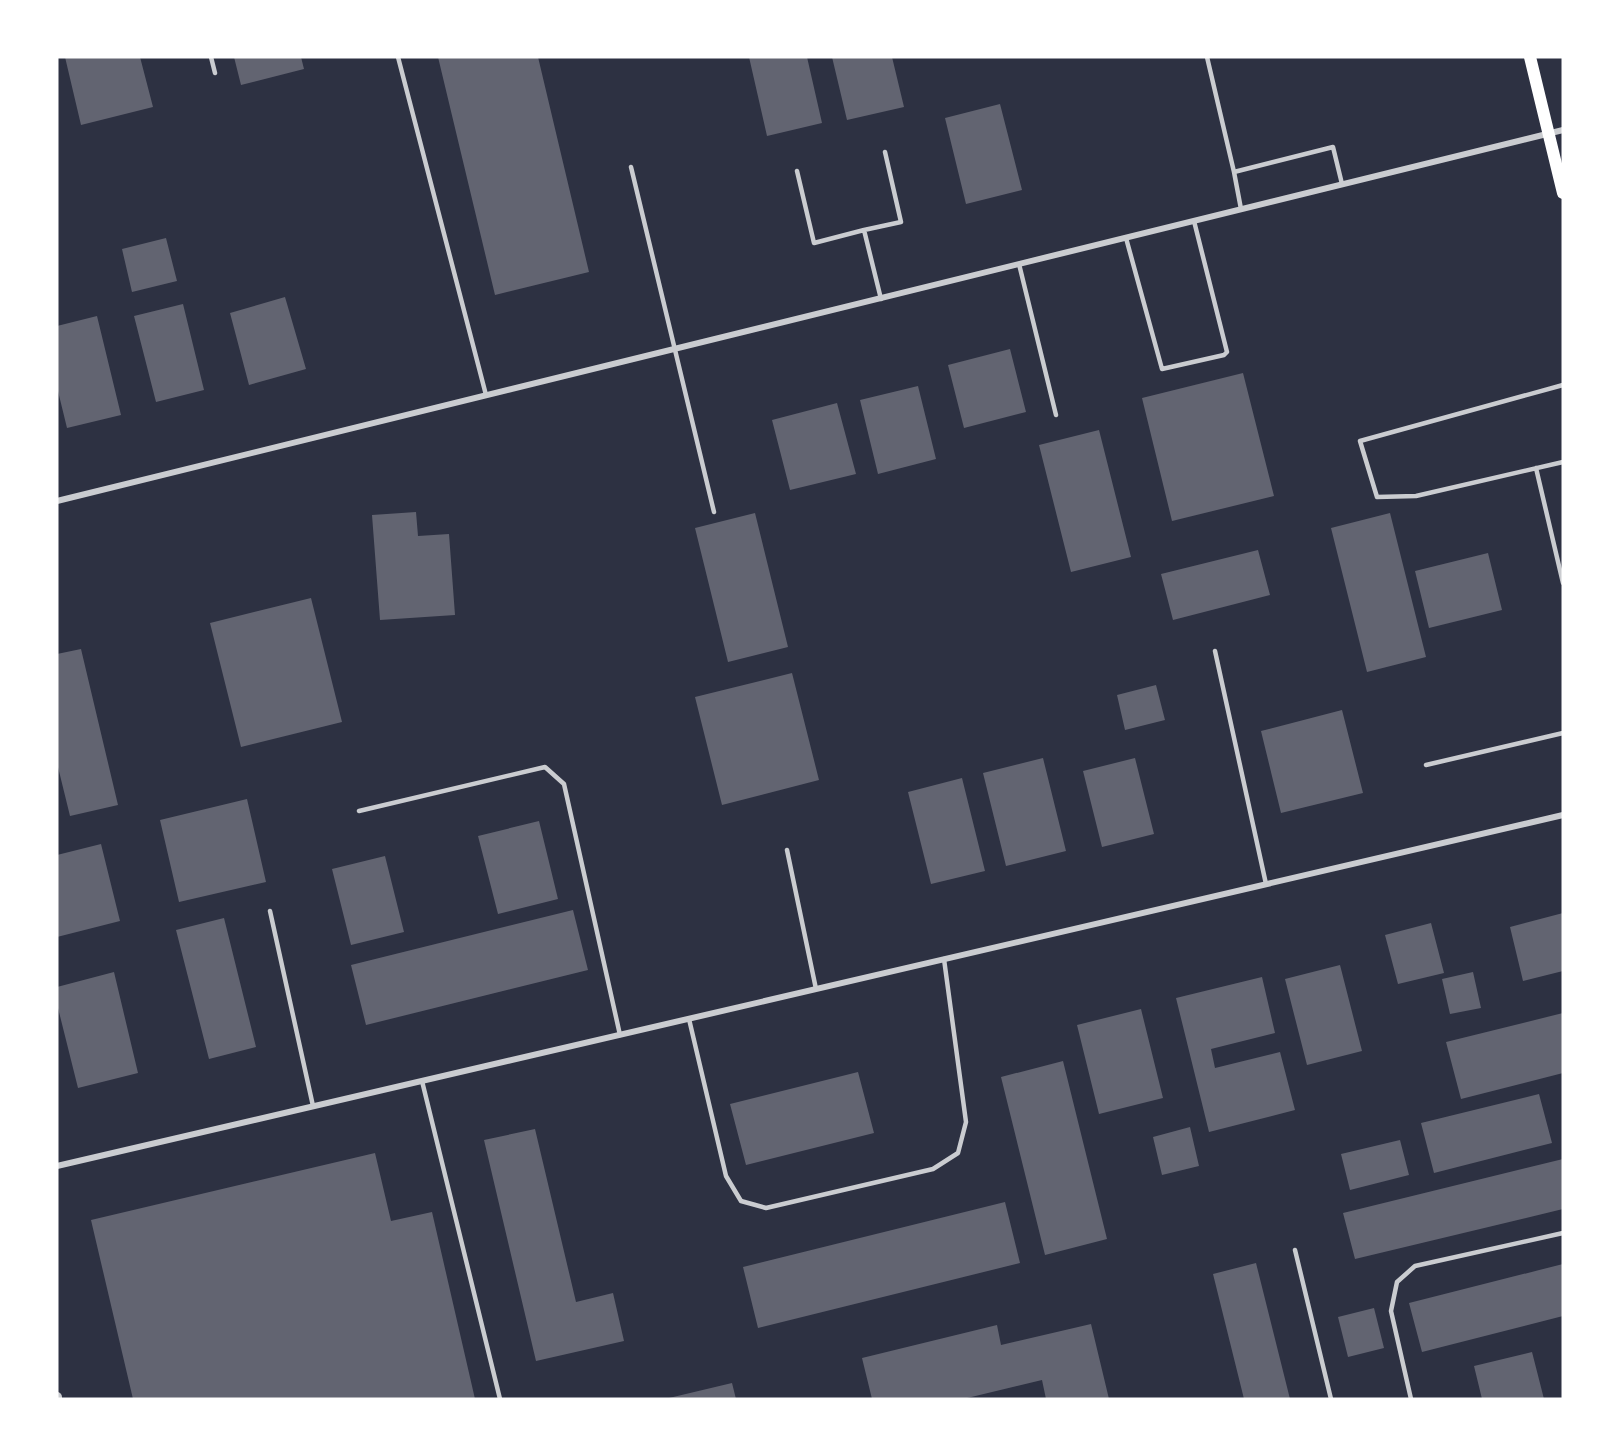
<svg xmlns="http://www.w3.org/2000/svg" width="1620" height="1456" font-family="Manrope,sans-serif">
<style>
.building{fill:#626471}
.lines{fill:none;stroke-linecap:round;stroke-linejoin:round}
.service{stroke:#caccd0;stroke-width:4.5}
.minor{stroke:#caccd0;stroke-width:6}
.tertiary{stroke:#caccd0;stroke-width:10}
.secondary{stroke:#fff;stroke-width:12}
</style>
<rect width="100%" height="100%" fill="#2d3142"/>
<path class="building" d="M 65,57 L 140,57 L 153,107 L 81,125 Z
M 234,57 L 301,57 L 304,69 L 241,85 Z
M 438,57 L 538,57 L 589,272 L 495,295 Z
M 749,57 L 807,57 L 822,123 L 767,136 Z
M 832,57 L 892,57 L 904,107 L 847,120 Z
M 1000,104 L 1022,190 L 966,204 L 945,118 Z
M 166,238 L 177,281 L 132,292 L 122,249 Z
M 285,297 L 306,369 L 249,385 L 230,313 Z
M 183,304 L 204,390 L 156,402 L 134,316 Z
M 97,316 L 121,415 L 67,428 L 57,387 L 57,326 Z
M 1010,349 L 1026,412 L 964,428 L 948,365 Z
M 1243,373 L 1274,496 L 1172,521 L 1142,398 Z
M 918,386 L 936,459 L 878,474 L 860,400 Z
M 837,403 L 856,474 L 790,490 L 772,420 Z
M 1099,430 L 1131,557 L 1071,572 L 1039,445 Z
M 416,512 L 418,536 L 449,534 L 455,615 L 380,620 L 372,515 Z
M 755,513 L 788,647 L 728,662 L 695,528 Z
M 1390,513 L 1426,657 L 1367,672 L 1331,528 Z
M 1258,550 L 1270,595 L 1173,620 L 1161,574 Z
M 1488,553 L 1502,610 L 1429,628 L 1415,571 Z
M 311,598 L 342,722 L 241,747 L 210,623 Z
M 81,649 L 118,805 L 70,816 L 57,763 L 57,654 Z
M 792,673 L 819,780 L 722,805 L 695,697 Z
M 1156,685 L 1165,720 L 1125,730 L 1117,695 Z
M 1342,710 L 1363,793 L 1281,813 L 1261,731 Z
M 1043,758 L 1066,851 L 1006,866 L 983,773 Z
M 1135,758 L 1154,834 L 1102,847 L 1083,771 Z
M 962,778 L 985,871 L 931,884 L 908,792 Z
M 247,799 L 266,882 L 179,902 L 160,820 Z
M 539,821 L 558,899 L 498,914 L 478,836 Z
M 101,844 L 120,921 L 57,937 L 57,855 Z
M 385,856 L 404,932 L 351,945 L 332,869 Z
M 573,910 L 588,970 L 366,1025 L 351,965 Z
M 1563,913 L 1563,971 L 1523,981 L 1510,927 Z
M 224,918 L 256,1047 L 209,1059 L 176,930 Z
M 1431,923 L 1444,973 L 1398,984 L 1385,935 Z
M 1340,965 L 1362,1051 L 1307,1065 L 1285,979 Z
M 114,972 L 138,1073 L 78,1088 L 57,1004 L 57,987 Z
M 1473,972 L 1481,1008 L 1450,1014 L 1442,979 Z
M 1262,977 L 1275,1033 L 1211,1049 L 1215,1068 L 1280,1052 L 1295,1110 L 1209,1132 L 1176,998 Z
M 1141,1009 L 1163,1098 L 1099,1114 L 1077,1025 Z
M 1563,1013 L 1563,1073 L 1461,1099 L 1446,1042 Z
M 1063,1061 L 1107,1239 L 1045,1255 L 1001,1077 Z
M 858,1072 L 874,1133 L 746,1165 L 730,1104 Z
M 1539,1094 L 1552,1143 L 1434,1173 L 1421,1123 Z
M 1190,1127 L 1199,1166 L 1162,1175 L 1153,1137 Z
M 535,1129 L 576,1302 L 613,1293 L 624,1341 L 536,1361 L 484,1140 Z
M 1400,1140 L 1409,1175 L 1350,1190 L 1341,1154 Z
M 375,1153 L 391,1221 L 432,1212 L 475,1399 L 133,1399 L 91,1220 Z
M 1563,1159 L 1563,1209 L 1355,1259 L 1343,1213 Z
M 1005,1202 L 1020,1263 L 758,1328 L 743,1267 Z
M 1256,1263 L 1290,1399 L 1244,1399 L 1213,1274 Z
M 1563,1264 L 1563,1316 L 1422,1352 L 1409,1303 Z
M 1374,1308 L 1384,1348 L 1348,1357 L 1338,1317 Z
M 1091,1324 L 1109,1399 L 1046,1399 L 1042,1380 L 963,1399 L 872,1399 L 862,1358 L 997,1325 L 1001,1345 Z
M 1532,1352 L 1544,1399 L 1482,1399 L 1474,1366 Z
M 732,1383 L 736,1399 L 669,1399 L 669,1398 Z"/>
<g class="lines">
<path class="service" d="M 211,57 L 215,73
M 398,57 L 486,395
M 1207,57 L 1234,172 L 1333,147 L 1342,184
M 631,167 L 714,512
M 797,171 L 814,243 L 864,230 L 881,299
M 1234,172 L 1241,209
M 864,230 L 901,222 L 885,152
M 1126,238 L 1162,369 L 1224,355 L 1227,352 L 1194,221
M 1019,264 L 1056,415
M 1563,385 L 1360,441 L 1377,497 L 1416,496 L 1563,462
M 1536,468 L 1563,583
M 1215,651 L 1266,884
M 1426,765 L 1563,733
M 359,811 L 545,767 L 564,784 L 620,1035
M 787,850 L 816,989
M 270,911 L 313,1106
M 689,1019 L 726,1176 L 741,1201 L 766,1208 L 933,1169 L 958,1153 L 966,1122 L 944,959
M 422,1081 L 500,1399
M 1295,1250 L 1331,1399
M 1411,1399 L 1391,1311 L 1397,1282 L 1415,1266 L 1563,1233"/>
<path class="minor" d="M 57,501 L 1563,130
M 57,1166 L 1563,815"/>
<path class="tertiary" d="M 57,1397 L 57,1399"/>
<path class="secondary" d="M 1530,57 L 1563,193"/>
</g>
<rect width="1620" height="1456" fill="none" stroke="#ffffff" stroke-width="117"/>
</svg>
